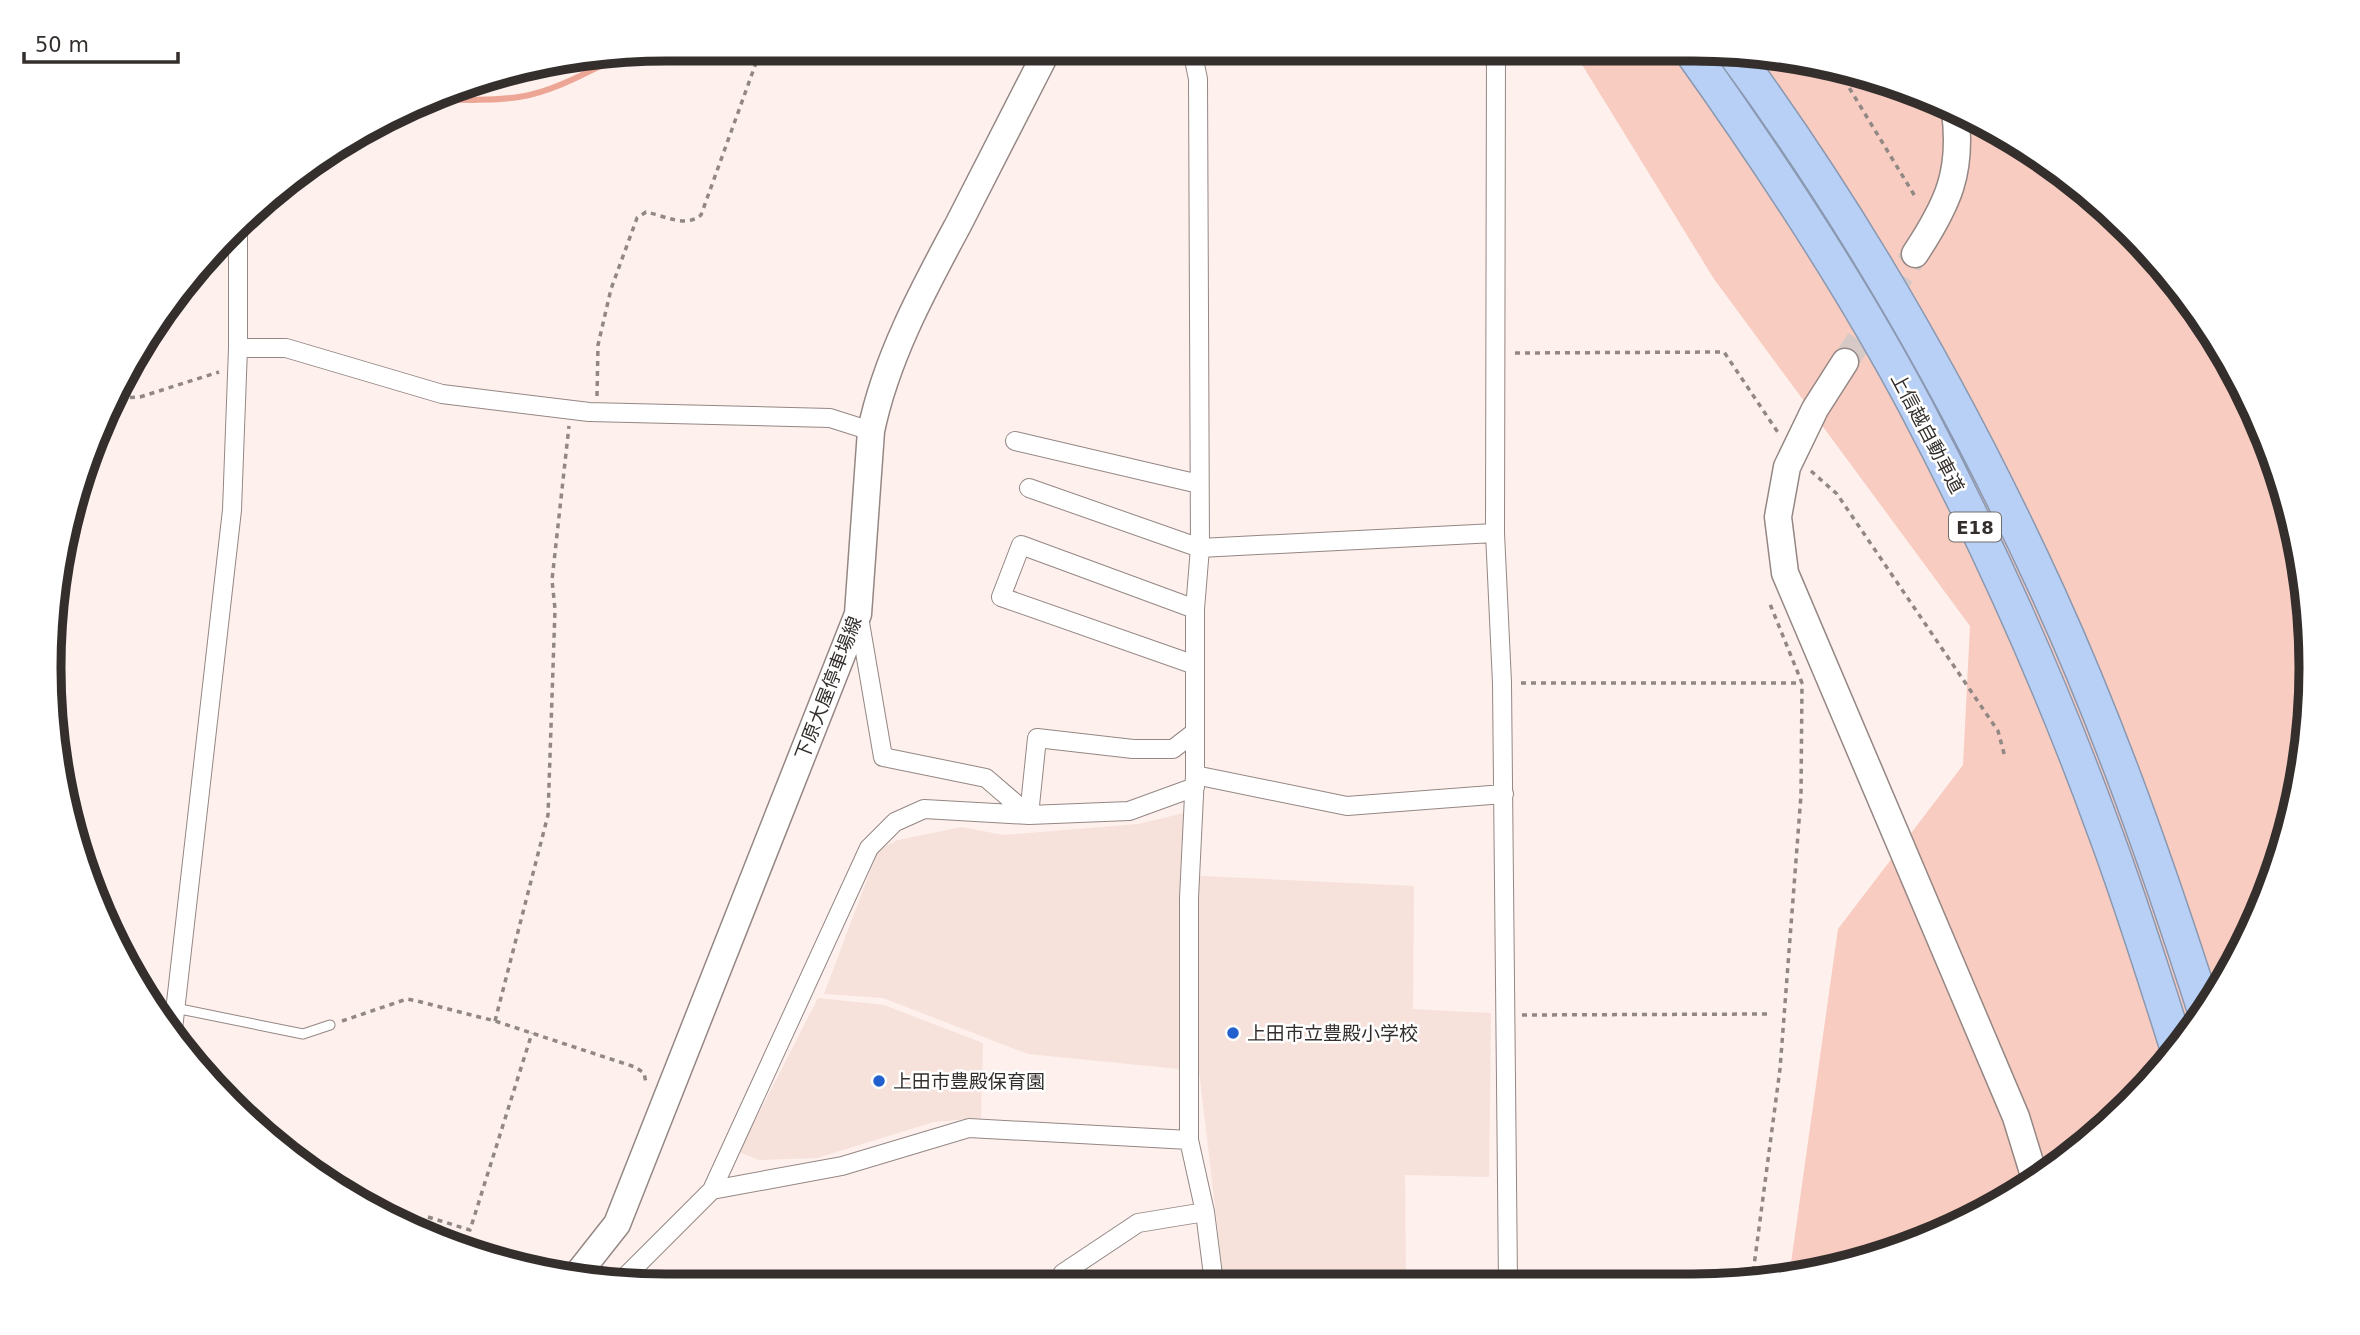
<svg xmlns="http://www.w3.org/2000/svg" width="2360" height="1335" font-family="'DejaVu Sans','Noto Sans JP',sans-serif">
<style>
.built{fill:#f7e1db}
.green{fill:#f8ccc0}
.lines{fill:none;stroke-linecap:round;stroke-linejoin:round}
.stream{stroke:#eda695;stroke-width:6}
.secondary-tunnel{stroke:#d6c9c6;stroke-width:26;stroke-dasharray:26 13;stroke-linecap:butt}
.lane-casing{stroke:#948784;stroke-width:11}
.street-casing{stroke:#948784;stroke-width:20}
.secondary-casing{stroke:#948784;stroke-width:29}
.highway-casing{stroke:#8a98b0;stroke-width:36}
.path{stroke:#918885;stroke-width:3.5;stroke-dasharray:5 5;stroke-linecap:butt}
.lane{stroke:#fff;stroke-width:9}
.street{stroke:#fff;stroke-width:18}
.secondary{stroke:#fff;stroke-width:26}
.highway{stroke:#b9d0f6;stroke-width:33}
.poi-dot{fill:#2261cd;stroke:#fff;stroke-width:2.5}
.labels{text-anchor:middle;dominant-baseline:central;stroke-width:5;stroke-linejoin:round;paint-order:stroke}
.shield{fill:#fff;stroke:#716d6c;stroke-width:2}
.shield-label{font-size:18px;font-weight:bold;fill:#342f2d}
.street-label{font-size:19px;fill:#342f2d;stroke:#fff}
.poi-label{font-size:19px;fill:#342f2d;stroke:#fff;text-anchor:start}
.rim{fill:none;stroke:#342f2d;stroke-width:9}
</style>
<rect width="100%" height="100%" fill="#fef0ec"/>
<path class="built" d="M 1184,813 L 1180,875 L 1414,886 L 1413,1009 L 1491,1013 L 1489,1177 L 1405,1175 L 1406,1282 L 1224,1283 L 1199,1071 L 1028,1054 L 883,998 L 824,994 L 878,850 L 898,840 L 962,827 L 1003,835 L 1138,824 Z
M 818,998 L 884,1005 L 983,1043 L 981,1118 L 934,1122 L 817,1158 L 759,1160 L 739,1152 Z"/>
<path class="green" d="M 1573,50 L 1733,50 L 1891,82 L 2002,132 L 2101,203 L 2183,291 L 2247,394 L 2290,508 L 2310,627 L 2306,749 L 2278,867 L 2228,977 L 2130,1105 L 2036,1182 L 1892,1253 L 1789,1277 L 1838,929 L 1963,765 L 1970,626 L 1714,279 Z"/>
<g class="lines">
<path class="stream" d="M 436,99 C 464,100 491,101 519,97 C 552,92 586,73 616,58"/>
<path class="secondary-tunnel" d="M 1845,362 L 1915,254"/>
<defs>
<path id="lane" d="M 175,1008 L 303,1034 L 330,1025"/>
<path id="street" d="M 1192,50 L 1198,79 L 1200,548 L 1195,609 L 1195,775 L 1189,898 L 1189,1140 L 1205,1212 L 1214,1283
M 1496,50 L 1495,533 L 1502,683 L 1508,1282
M 238,348 L 286,348 L 442,394 L 589,412 L 830,418 L 871,431
M 1015,441 L 1199,484
M 1029,488 L 1200,548 L 1495,533
M 859,617 L 883,757 L 986,778 L 1029,815
M 1195,665 L 1001,597 L 1021,545 L 1195,609
M 1195,775 L 1347,806 L 1504,794
M 1029,815 L 1037,738 L 1133,749 L 1173,749 L 1195,732
M 173,1029 L 232,510 L 238,348 L 238,234
M 712,1190 L 869,848 L 895,822 L 924,809 L 1029,815 L 1129,811 L 1195,787
M 619,1283 L 712,1190 L 842,1166 L 969,1128 L 1189,1140
M 1056,1283 L 1063,1273 L 1138,1223 L 1205,1212"/>
<path id="secondary" d="M 1915,254 C 1948,204 1963,172 1955,111
M 1845,362 L 1815,409 L 1787,467 L 1778,517 L 1785,573 L 2016,1117 L 2036,1182
M 576,1276 L 617,1224 L 858,614 L 871,431 C 886,358 923,290 958,225 C 988,167 1018,108 1048,49"/>
<path id="highway" d="M 1690,50 C 1772,165 1851,284 1917,409 C 1988,544 2051,684 2103,827 C 2130,899 2153,972 2176,1045
M 1732,50 C 1857,220 1961,403 2049,595 C 2110,729 2159,869 2204,1009"/>
</defs>
<use href="#lane" class="lane-casing"/>
<use href="#street" class="street-casing"/>
<use href="#secondary" class="secondary-casing"/>
<use href="#highway" class="highway-casing"/>
<path class="path" d="M 1839,71 L 1916,198
M 1515,353 L 1724,352 L 1779,434
M 597,396 L 598,345 L 611,289 L 637,218 L 646,212 C 665,216 686,228 701,215 L 761,49
M 120,398 L 140,397 L 219,372
M 1811,471 L 1837,494 L 1998,731 L 2005,757
M 1521,683 L 1802,683
M 1522,1015 L 1767,1014
M 342,1021 L 407,999 L 417,1001 L 495,1021 L 635,1067 L 644,1073 L 646,1083
M 495,1021 L 548,815 L 555,609 L 552,580 L 569,426
M 428,1217 L 470,1230 L 532,1033
M 1752,1281 L 1780,1069 L 1801,795 L 1802,683 L 1770,604"/>
<use href="#lane" class="lane"/>
<use href="#street" class="street"/>
<use href="#secondary" class="secondary"/>
<use href="#highway" class="highway"/>
</g>
<g class="poi-dot">
<circle cx="1233" cy="1033" r="7"/>
<circle cx="879" cy="1081" r="7"/>
</g>
<g class="labels">
<rect class="shield" x="1949" y="512.5" width="52" height="29" rx="5"/>
<g class="shield-label">
<text x="1975" y="527">E18</text>
</g>
<g class="street-label">
<text transform="translate(1928 433) rotate(62)">上信越自動車道</text>
<text transform="translate(828 688) rotate(-69)">下原大屋停車場線</text>
</g>
<g class="poi-label">
<text x="1247" y="1033">上田市立豊殿小学校</text>
<text x="893" y="1081">上田市豊殿保育園</text>
</g>
</g>
<path d="M0 0H2360V1335H0ZM667 61H1693A606 606 0 0 1 2299 667V668A606 606 0 0 1 1693 1274H667A606 606 0 0 1 61 668V667A606 606 0 0 1 667 61Z" fill="#fff" fill-rule="evenodd"/>
<path class="rim" d="M667 61H1693A606 606 0 0 1 2299 667V668A606 606 0 0 1 1693 1274H667A606 606 0 0 1 61 668V667A606 606 0 0 1 667 61Z"/>
<path d="M24 52v10h154v-10" fill="none" stroke="#342f2d" stroke-width="3.5"/>
<text x="35" y="52" font-size="21" fill="#342f2d" stroke="#ffffff" stroke-width="5" paint-order="stroke">50 m</text>
</svg>
